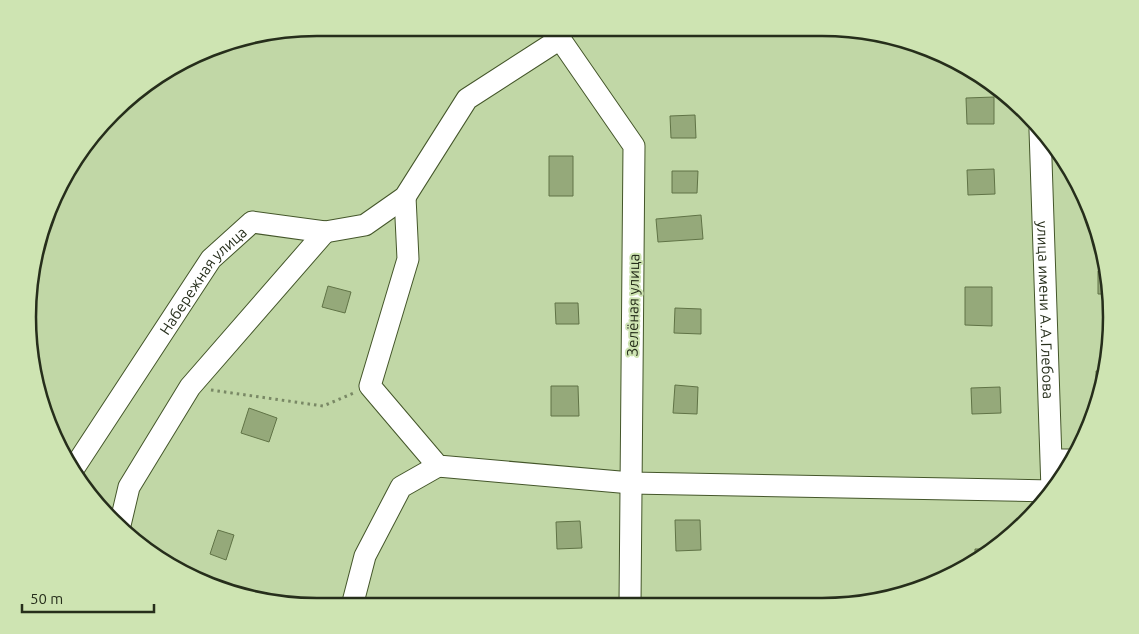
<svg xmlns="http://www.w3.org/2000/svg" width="1139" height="634" font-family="Ubuntu,sans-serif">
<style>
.building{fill:#95a97a;stroke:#607346}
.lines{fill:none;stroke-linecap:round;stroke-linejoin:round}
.minor-casing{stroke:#44562a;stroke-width:23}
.path{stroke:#798865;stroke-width:3;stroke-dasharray:2.5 4;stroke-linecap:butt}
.minor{stroke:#fff;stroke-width:21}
.labels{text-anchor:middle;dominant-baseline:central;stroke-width:4;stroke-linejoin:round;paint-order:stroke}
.street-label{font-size:15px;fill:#262e1b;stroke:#cee4b2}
.rim{fill:none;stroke:#262e1b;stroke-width:2.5}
</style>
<rect width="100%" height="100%" fill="#c1d7a6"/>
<path class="building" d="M 994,97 L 994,124 L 967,124 L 966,98 Z
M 695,115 L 696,138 L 671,138 L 670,116 Z
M 549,156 L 573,156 L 573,196 L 549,196 Z
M 994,169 L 995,194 L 968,195 L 967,170 Z
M 672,171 L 698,171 L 697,193 L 672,193 Z
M 701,215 L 703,239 L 658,242 L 656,219 Z
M 1098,271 L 1103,271 L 1105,294 L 1098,294 Z
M 328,286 L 351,292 L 345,313 L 322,307 Z
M 965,287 L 992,287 L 992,326 L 965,325 Z
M 555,303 L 578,303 L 579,324 L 556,324 Z
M 675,308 L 701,309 L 701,334 L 674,333 Z
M 1104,370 L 1096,392 L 1096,371 Z
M 675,385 L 698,387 L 697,414 L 673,413 Z
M 551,386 L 578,386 L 579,416 L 551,416 Z
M 1000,387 L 1001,413 L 972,414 L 971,388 Z
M 249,408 L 277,418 L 269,442 L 241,433 Z
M 675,520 L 700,520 L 701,550 L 676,551 Z
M 580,521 L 582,548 L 557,549 L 556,522 Z
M 218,530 L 234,535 L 226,560 L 210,554 Z
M 975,549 L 993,549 L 975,562 Z"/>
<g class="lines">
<defs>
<g id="minor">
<path d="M 562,28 L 560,39 L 634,146 L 630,605"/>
<path id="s1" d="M 1040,130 L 1052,490"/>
<path d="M 405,197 L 408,259 L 370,386 L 438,466 L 631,483 L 1052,491"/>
<path d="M 1052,460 L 1073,460"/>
<path id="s2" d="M 74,468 L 211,259 L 252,222 L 325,232 L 365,225 L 405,197 L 467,99 L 560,39"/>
<path d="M 120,525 L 129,487 L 190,387 L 325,232"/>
<path d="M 352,606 L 365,556 L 401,487 L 438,466"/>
</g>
</defs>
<use href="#minor" class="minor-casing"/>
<path class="path" d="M 211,390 L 323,406 L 354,393"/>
<use href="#minor" class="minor"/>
</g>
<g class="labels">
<g class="street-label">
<text stroke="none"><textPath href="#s2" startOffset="228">Набережная улица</textPath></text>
<text transform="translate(633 305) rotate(-89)">Зелёная улица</text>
<text stroke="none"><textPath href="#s1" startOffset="180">улица имени А.А.Глебова</textPath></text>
</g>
</g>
<path d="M0 0H1139V634H0ZM317 36H822A281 281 0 0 1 1103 317V317A281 281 0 0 1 822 598H317A281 281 0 0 1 36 317V317A281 281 0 0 1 317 36Z" fill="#cee4b2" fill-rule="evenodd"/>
<path class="rim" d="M317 36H822A281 281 0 0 1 1103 317V317A281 281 0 0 1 822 598H317A281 281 0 0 1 36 317V317A281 281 0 0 1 317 36Z"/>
<path d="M22 604v8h132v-8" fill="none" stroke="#262e1b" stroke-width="2.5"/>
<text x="30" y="604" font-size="15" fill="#262e1b" stroke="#cee4b2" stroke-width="4" paint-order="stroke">50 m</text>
</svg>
